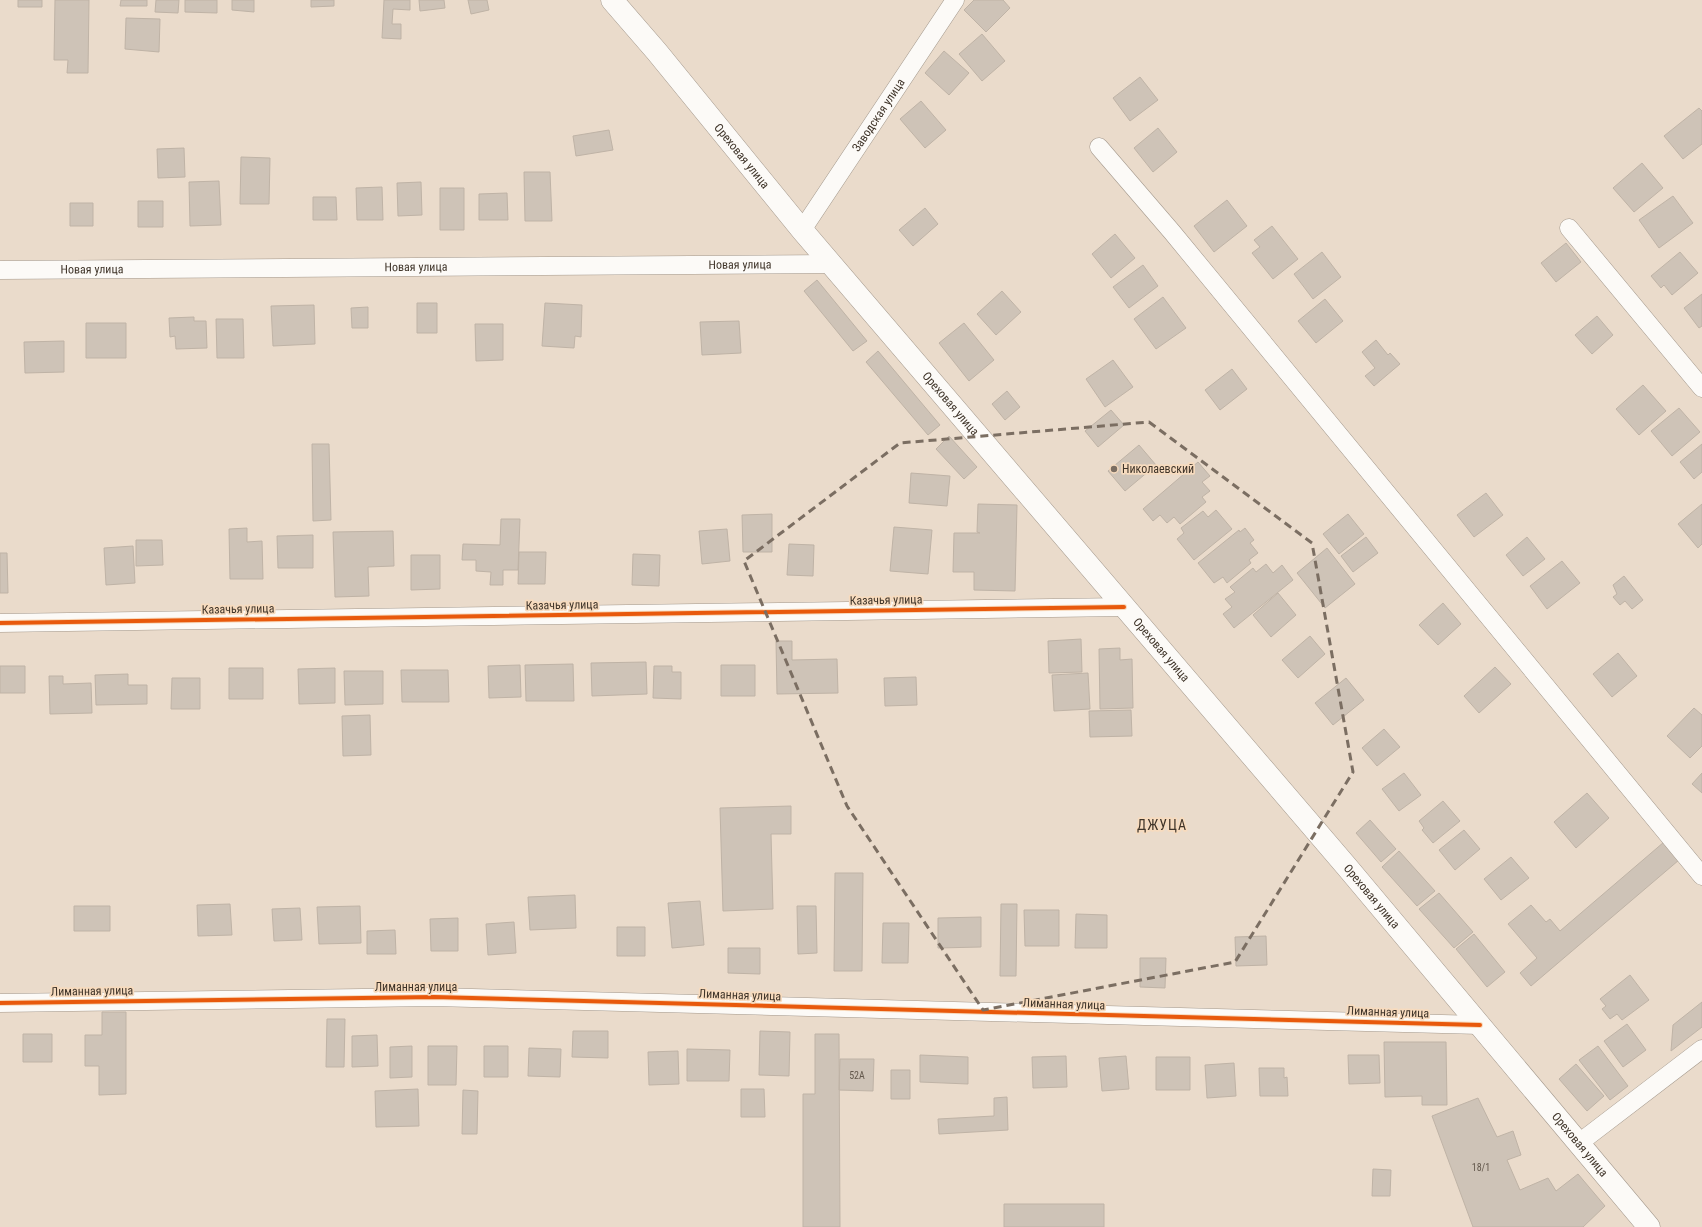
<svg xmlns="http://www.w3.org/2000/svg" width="1702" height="1227" font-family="'Roboto Condensed',sans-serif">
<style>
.building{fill:#cec3b7;stroke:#bfb3a6}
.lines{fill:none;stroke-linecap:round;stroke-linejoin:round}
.minor-casing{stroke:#a3988c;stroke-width:19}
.major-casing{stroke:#a3988c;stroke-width:23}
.minor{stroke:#fcfaf7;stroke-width:18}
.major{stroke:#fcfaf7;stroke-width:22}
.cycleway-casing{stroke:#f7dbbe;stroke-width:6}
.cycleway{stroke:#e8590c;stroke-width:4}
.marked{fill:none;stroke:#7b6e62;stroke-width:3;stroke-dasharray:8 5;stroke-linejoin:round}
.poi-dot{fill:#7b6e62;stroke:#f7dbbe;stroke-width:1.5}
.labels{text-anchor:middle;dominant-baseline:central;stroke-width:3.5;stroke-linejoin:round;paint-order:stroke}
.number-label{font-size:10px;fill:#63584c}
.street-label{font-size:12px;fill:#3f3429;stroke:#f7dbbe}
.poi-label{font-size:12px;fill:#3f3429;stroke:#f7dbbe;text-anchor:start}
.quarter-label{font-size:14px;letter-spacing:1px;fill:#3f3429;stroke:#f7dbbe}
</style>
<rect width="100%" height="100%" fill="#eadbcb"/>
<path class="building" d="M 18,0 L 42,0 L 42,7 L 18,7 Z
M 55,0 L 89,0 L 88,73 L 67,73 L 68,60 L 54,60 Z
M 121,0 L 147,0 L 147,6 L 120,6 Z
M 156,0 L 179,0 L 178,13 L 155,12 Z
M 185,0 L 217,0 L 217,13 L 185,12 Z
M 232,0 L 254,0 L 254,12 L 232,10 Z
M 311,0 L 334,0 L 334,6 L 311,7 Z
M 384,0 L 410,0 L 410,10 L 393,9 L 392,24 L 401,24 L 401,39 L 382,38 Z
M 419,0 L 444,0 L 445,8 L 420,11 Z
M 468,0 L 487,0 L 489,10 L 471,14 Z
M 974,0 L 1003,0 L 1010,8 L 986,32 L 964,10 Z
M 126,18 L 160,19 L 159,52 L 125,49 Z
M 982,34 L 1005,61 L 982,81 L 959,54 Z
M 944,51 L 969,73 L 949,95 L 925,73 Z
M 1140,77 L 1158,100 L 1130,121 L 1113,98 Z
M 921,101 L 946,130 L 925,148 L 900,119 Z
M 1699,108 L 1702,111 L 1702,144 L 1683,159 L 1664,136 Z
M 1158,128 L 1177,152 L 1153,172 L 1134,148 Z
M 609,130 L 613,150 L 576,156 L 573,136 Z
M 184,148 L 185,177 L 158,178 L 157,149 Z
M 241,157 L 270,158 L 269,204 L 240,204 Z
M 1642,163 L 1663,188 L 1634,212 L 1613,188 Z
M 524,172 L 550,172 L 552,221 L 525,221 Z
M 219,181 L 221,225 L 190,226 L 189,182 Z
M 421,182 L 422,215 L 398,216 L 397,183 Z
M 382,187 L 383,220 L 357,220 L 356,188 Z
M 440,188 L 464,188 L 464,230 L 440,230 Z
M 507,193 L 508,220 L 479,220 L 479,194 Z
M 1673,196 L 1693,223 L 1659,248 L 1639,220 Z
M 313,197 L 336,197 L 337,220 L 313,220 Z
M 1227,200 L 1247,226 L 1214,252 L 1194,226 Z
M 138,201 L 163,201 L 163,227 L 138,227 Z
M 70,203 L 93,203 L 93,226 L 70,226 Z
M 925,208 L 938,224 L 913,246 L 899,230 Z
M 1272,226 L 1298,259 L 1273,279 L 1252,253 L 1260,247 L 1254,240 Z
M 1115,234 L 1135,258 L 1111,278 L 1092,254 Z
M 1566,243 L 1581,262 L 1556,282 L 1541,263 Z
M 1322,252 L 1341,277 L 1313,299 L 1294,274 Z
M 1680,252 L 1698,273 L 1672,295 L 1664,285 L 1661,288 L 1651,276 Z
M 1143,265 L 1158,286 L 1129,308 L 1113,287 Z
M 817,280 L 867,341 L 853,351 L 804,291 Z
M 1002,291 L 1021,312 L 996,335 L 977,314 Z
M 1702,294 L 1702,326 L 1699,328 L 1684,308 Z
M 1163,297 L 1186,328 L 1156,349 L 1134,319 Z
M 1325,299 L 1343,321 L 1316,343 L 1298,321 Z
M 417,303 L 437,303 L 437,333 L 417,333 Z
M 545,303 L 582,305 L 581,337 L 575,336 L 574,348 L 542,346 Z
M 314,305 L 315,344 L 273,346 L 271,306 Z
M 368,307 L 368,328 L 352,328 L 351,308 Z
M 1597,316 L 1613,335 L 1592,354 L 1575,335 Z
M 194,317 L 194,321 L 206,321 L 207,348 L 176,349 L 175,336 L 170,337 L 169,318 Z
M 216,319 L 243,319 L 244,358 L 217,358 Z
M 739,321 L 741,353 L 702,355 L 700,322 Z
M 86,323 L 126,323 L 126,358 L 86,358 Z
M 964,323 L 994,360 L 969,381 L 939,343 Z
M 475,324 L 503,324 L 503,360 L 476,361 Z
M 1376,340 L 1388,355 L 1390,353 L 1400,364 L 1374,386 L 1365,376 L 1375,368 L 1362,352 Z
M 64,341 L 64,372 L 25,373 L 24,342 Z
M 878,351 L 940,425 L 928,435 L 866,362 Z
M 1113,360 L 1133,387 L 1105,407 L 1086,379 Z
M 1232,369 L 1247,389 L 1220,410 L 1205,390 Z
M 1643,385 L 1666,411 L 1639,435 L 1616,409 Z
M 1007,391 L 1020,407 L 1005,420 L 992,404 Z
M 1679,408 L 1700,432 L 1672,456 L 1651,431 Z
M 1111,410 L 1124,425 L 1098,447 L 1085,431 Z
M 949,436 L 977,467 L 964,479 L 936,449 Z
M 312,444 L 329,444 L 331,520 L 313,521 Z
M 1702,444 L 1702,472 L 1694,479 L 1680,462 Z
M 1139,445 L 1156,465 L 1125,491 L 1108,471 Z
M 1198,462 L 1210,476 L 1202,482 L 1210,491 L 1202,497 L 1206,502 L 1180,524 L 1174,517 L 1167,523 L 1160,515 L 1153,521 L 1143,509 Z
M 911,473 L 950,476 L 947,506 L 909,503 Z
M 1486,493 L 1503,515 L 1474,537 L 1457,515 Z
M 978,504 L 1017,505 L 1015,591 L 974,590 L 974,572 L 953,572 L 954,533 L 980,533 L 977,532 Z
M 1702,504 L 1702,544 L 1698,548 L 1678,524 Z
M 1216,510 L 1232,529 L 1194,560 L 1177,539 L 1184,533 L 1181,528 L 1203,511 L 1208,517 Z
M 772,514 L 772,552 L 743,552 L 742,515 Z
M 1348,514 L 1364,534 L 1339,554 L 1323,534 Z
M 501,519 L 520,519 L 518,570 L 503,570 L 503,585 L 490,585 L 491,572 L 476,571 L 476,560 L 462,560 L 463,544 L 500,545 Z
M 894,527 L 932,530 L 928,574 L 890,571 Z
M 247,528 L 247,542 L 262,541 L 263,579 L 230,579 L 229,529 Z
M 1245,528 L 1254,540 L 1250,543 L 1258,553 L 1249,560 L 1251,563 L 1227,583 L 1223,577 L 1214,583 L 1198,563 L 1239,530 L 1240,532 Z
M 727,529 L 730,561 L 702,564 L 699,531 Z
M 393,531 L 394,566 L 368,567 L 369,596 L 335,597 L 333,532 Z
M 313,535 L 313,568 L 278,568 L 277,536 Z
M 1366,537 L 1378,553 L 1353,572 L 1341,556 Z
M 1527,537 L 1545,559 L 1523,576 L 1506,555 Z
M 136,540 L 162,540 L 163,565 L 136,566 Z
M 789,544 L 814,545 L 813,576 L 787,575 Z
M 133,546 L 135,583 L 106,585 L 104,548 Z
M 1327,548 L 1355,584 L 1325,608 L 1297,573 Z
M 519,552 L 546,552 L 545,584 L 518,584 Z
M 0,553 L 7,553 L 8,593 L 0,593 Z
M 633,554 L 660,555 L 659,586 L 632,585 Z
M 411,555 L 440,555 L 440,589 L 411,590 Z
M 1562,561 L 1580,583 L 1547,609 L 1530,586 Z
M 1266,564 L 1273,573 L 1282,565 L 1293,580 L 1234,628 L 1223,614 L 1232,607 L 1225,599 L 1235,592 L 1230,587 L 1253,568 L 1256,572 Z
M 1624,576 L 1643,600 L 1632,609 L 1625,601 L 1620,605 L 1613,597 L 1617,594 L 1613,585 Z
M 1278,593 L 1296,615 L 1271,637 L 1253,615 Z
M 1443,603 L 1461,624 L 1438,645 L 1419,625 Z
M 1310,636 L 1325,654 L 1298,678 L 1282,660 Z
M 1081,639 L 1082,672 L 1049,673 L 1048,641 Z
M 776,641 L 792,641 L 792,660 L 837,659 L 838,693 L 777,694 Z
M 1120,648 L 1120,660 L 1132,659 L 1133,708 L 1100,709 L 1099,649 Z
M 1618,653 L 1637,676 L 1612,697 L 1593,674 Z
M 646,662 L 647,694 L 592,696 L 591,663 Z
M 573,664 L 574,701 L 526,701 L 525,665 Z
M 520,665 L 521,697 L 489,698 L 488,666 Z
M 721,665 L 755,665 L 755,696 L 721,696 Z
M 0,666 L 25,666 L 25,693 L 0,693 Z
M 654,666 L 672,666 L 672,672 L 681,672 L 681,699 L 653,698 Z
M 1495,667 L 1511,684 L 1479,713 L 1464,696 Z
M 229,668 L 263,668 L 263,699 L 229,699 Z
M 335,668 L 335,703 L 299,704 L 298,669 Z
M 401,670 L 448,670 L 449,702 L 402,702 Z
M 344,671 L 383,671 L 383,704 L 345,705 Z
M 1088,673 L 1090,709 L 1054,711 L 1052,675 Z
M 128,674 L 128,685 L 147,685 L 147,704 L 96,705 L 95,675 Z
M 49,676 L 63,676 L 63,684 L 91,683 L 92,713 L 50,714 Z
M 916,677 L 917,705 L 885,706 L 884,678 Z
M 172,678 L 200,678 L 200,709 L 171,709 Z
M 1346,678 L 1364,700 L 1333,725 L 1315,703 Z
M 1694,708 L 1702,715 L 1702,746 L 1690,758 L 1667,736 Z
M 1131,710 L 1132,736 L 1090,737 L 1089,711 Z
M 370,715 L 371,755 L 343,756 L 342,716 Z
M 1384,729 L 1400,747 L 1377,766 L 1362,748 Z
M 1404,773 L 1421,795 L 1399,811 L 1382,789 Z
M 1702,773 L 1702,793 L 1692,784 Z
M 1587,793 L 1609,818 L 1576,848 L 1554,822 Z
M 1443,801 L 1460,821 L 1433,843 L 1422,830 L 1424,828 L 1419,821 Z
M 791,806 L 791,834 L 771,834 L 773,909 L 723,911 L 720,808 Z
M 1370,820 L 1396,849 L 1381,862 L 1356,833 Z
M 1464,830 L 1480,849 L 1455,870 L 1439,850 Z
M 1664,842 L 1679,860 L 1531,986 L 1520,973 L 1537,958 L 1508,924 L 1531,905 L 1546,922 L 1550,919 L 1560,931 Z
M 1399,851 L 1435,891 L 1417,906 L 1382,867 Z
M 1511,857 L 1529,878 L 1501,900 L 1484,879 Z
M 835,873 L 863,873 L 862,971 L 834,971 Z
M 1439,893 L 1473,932 L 1454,948 L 1419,909 Z
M 575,895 L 576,928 L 530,930 L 528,897 Z
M 700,901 L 704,945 L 672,948 L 668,903 Z
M 230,904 L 232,935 L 198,936 L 197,905 Z
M 1001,904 L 1017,904 L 1016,976 L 1000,976 Z
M 74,906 L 110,906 L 110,931 L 74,931 Z
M 360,906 L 361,943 L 319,944 L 317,907 Z
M 797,906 L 816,906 L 817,953 L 798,954 Z
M 300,908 L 302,940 L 274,941 L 272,909 Z
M 1024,910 L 1059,910 L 1059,946 L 1025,946 Z
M 1076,914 L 1107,915 L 1107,948 L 1075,948 Z
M 981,917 L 981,947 L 938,948 L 938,918 Z
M 458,918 L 458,951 L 431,951 L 430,919 Z
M 514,922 L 516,953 L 488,955 L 486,924 Z
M 883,923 L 909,923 L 908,963 L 882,963 Z
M 617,927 L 645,927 L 645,956 L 617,956 Z
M 395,930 L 396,954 L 367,954 L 367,931 Z
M 1474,934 L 1505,972 L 1487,987 L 1456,949 Z
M 1266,936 L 1267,965 L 1236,966 L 1235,937 Z
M 728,948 L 760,948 L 760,974 L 728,973 Z
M 1140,958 L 1166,958 L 1165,988 L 1140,987 Z
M 1630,975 L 1649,1000 L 1622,1020 L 1617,1014 L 1610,1019 L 1602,1009 L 1606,1006 L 1600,999 Z
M 1702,1002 L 1702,1027 L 1671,1051 L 1673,1025 Z
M 102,1012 L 126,1012 L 126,1094 L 99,1095 L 99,1066 L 85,1066 L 85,1035 L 102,1035 Z
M 327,1019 L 345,1019 L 344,1067 L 326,1067 Z
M 1627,1024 L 1646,1050 L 1623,1067 L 1604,1041 Z
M 573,1031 L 608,1031 L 608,1058 L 572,1057 Z
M 760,1031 L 790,1032 L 789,1076 L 759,1075 Z
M 23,1034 L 52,1034 L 52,1062 L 23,1062 Z
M 815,1034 L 839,1034 L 840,1227 L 803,1227 L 803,1094 L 815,1094 Z
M 377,1035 L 378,1066 L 352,1067 L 352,1036 Z
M 1384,1042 L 1446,1042 L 1447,1105 L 1422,1105 L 1422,1096 L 1385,1097 Z
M 412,1046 L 412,1077 L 390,1078 L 390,1047 Z
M 428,1046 L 457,1046 L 456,1085 L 428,1085 Z
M 484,1046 L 508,1046 L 508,1077 L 484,1077 Z
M 1598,1046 L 1628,1086 L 1610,1100 L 1579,1060 Z
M 529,1048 L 561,1049 L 560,1077 L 528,1076 Z
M 687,1049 L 730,1050 L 729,1081 L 687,1081 Z
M 678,1051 L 679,1084 L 649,1085 L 648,1052 Z
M 920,1055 L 968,1057 L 968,1084 L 920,1082 Z
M 1348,1055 L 1379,1055 L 1380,1083 L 1349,1084 Z
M 1066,1056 L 1067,1087 L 1033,1088 L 1032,1057 Z
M 1126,1056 L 1129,1089 L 1102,1091 L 1099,1058 Z
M 1156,1057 L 1190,1057 L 1190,1090 L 1156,1090 Z
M 840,1059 L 874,1059 L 873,1091 L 839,1090 Z
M 1234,1063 L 1236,1096 L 1207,1098 L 1205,1065 Z
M 1576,1064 L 1604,1096 L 1587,1111 L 1559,1079 Z
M 1259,1068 L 1284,1068 L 1284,1078 L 1287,1077 L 1288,1096 L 1260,1096 Z
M 891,1070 L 910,1070 L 910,1099 L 891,1099 Z
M 418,1089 L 419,1126 L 376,1127 L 375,1091 Z
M 741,1089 L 764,1089 L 765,1117 L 741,1117 Z
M 463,1090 L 478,1091 L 477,1134 L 462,1134 Z
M 1007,1097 L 1008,1130 L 939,1134 L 938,1119 L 994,1116 L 994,1098 Z
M 1478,1098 L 1497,1137 L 1513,1131 L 1521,1155 L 1507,1160 L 1520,1190 L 1548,1178 L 1556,1191 L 1578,1174 L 1605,1206 L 1583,1227 L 1473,1227 L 1432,1116 Z
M 1373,1169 L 1391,1170 L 1390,1196 L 1372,1196 Z
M 1004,1204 L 1104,1204 L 1104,1227 L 1004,1227 Z"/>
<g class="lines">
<defs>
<g id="minor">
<path d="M 1099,147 L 1172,232 L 1702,876"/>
<path d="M 1569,228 L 1702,388"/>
<path id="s1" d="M 802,230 L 955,0"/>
<path id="s2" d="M 0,270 L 832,264"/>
<path d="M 0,623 L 1124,607"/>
<path d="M 0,1003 L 434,997 L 1480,1025"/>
<path d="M 1579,1143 L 1702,1049"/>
</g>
<g id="major">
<path id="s3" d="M 612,0 L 657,52 L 802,230 L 1347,867 L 1649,1227"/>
</g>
</defs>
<use href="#minor" class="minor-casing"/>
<use href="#major" class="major-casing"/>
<use href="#minor" class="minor"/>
<use href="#major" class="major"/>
<defs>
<path id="cycleway" d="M 0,623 L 1124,607
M 0,1003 L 434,997 L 1480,1025"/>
</defs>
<use href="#cycleway" class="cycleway-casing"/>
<use href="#cycleway" class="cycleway"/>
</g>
<path class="marked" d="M 1149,422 L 1312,543 L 1353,772 L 1235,962 L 983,1010 L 847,806 L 744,561 L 900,443 Z"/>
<circle class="poi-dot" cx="1114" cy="469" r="4"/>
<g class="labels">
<g class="number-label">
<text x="857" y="1075">52А</text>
<text x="1481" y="1167">18/1</text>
</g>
<g class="street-label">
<text stroke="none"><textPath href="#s1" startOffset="138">Заводская улица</textPath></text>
<text stroke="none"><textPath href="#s3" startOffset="203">Ореховая улица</textPath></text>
<text stroke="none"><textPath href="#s2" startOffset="740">Новая улица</textPath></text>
<text stroke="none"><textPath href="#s2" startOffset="416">Новая улица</textPath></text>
<text stroke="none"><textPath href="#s2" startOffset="92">Новая улица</textPath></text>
<text stroke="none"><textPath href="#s3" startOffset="527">Ореховая улица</textPath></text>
<text transform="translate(886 600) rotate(-1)">Казачья улица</text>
<text transform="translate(562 605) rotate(-1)">Казачья улица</text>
<text transform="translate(238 609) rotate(-1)">Казачья улица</text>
<text stroke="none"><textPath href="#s3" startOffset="851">Ореховая улица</textPath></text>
<text stroke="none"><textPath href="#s3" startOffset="1175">Ореховая улица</textPath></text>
<text x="416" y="987">Лиманная улица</text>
<text transform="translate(92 991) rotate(-1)">Лиманная улица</text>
<text transform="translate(740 995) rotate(2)">Лиманная улица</text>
<text transform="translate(1064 1004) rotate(2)">Лиманная улица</text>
<text transform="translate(1388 1012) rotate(2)">Лиманная улица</text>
<text stroke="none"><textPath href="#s3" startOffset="1499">Ореховая улица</textPath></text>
</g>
<g class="poi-label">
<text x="1122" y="469">Николаевский</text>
</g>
<g class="quarter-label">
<text x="1162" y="825">ДЖУЦА</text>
</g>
</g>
</svg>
